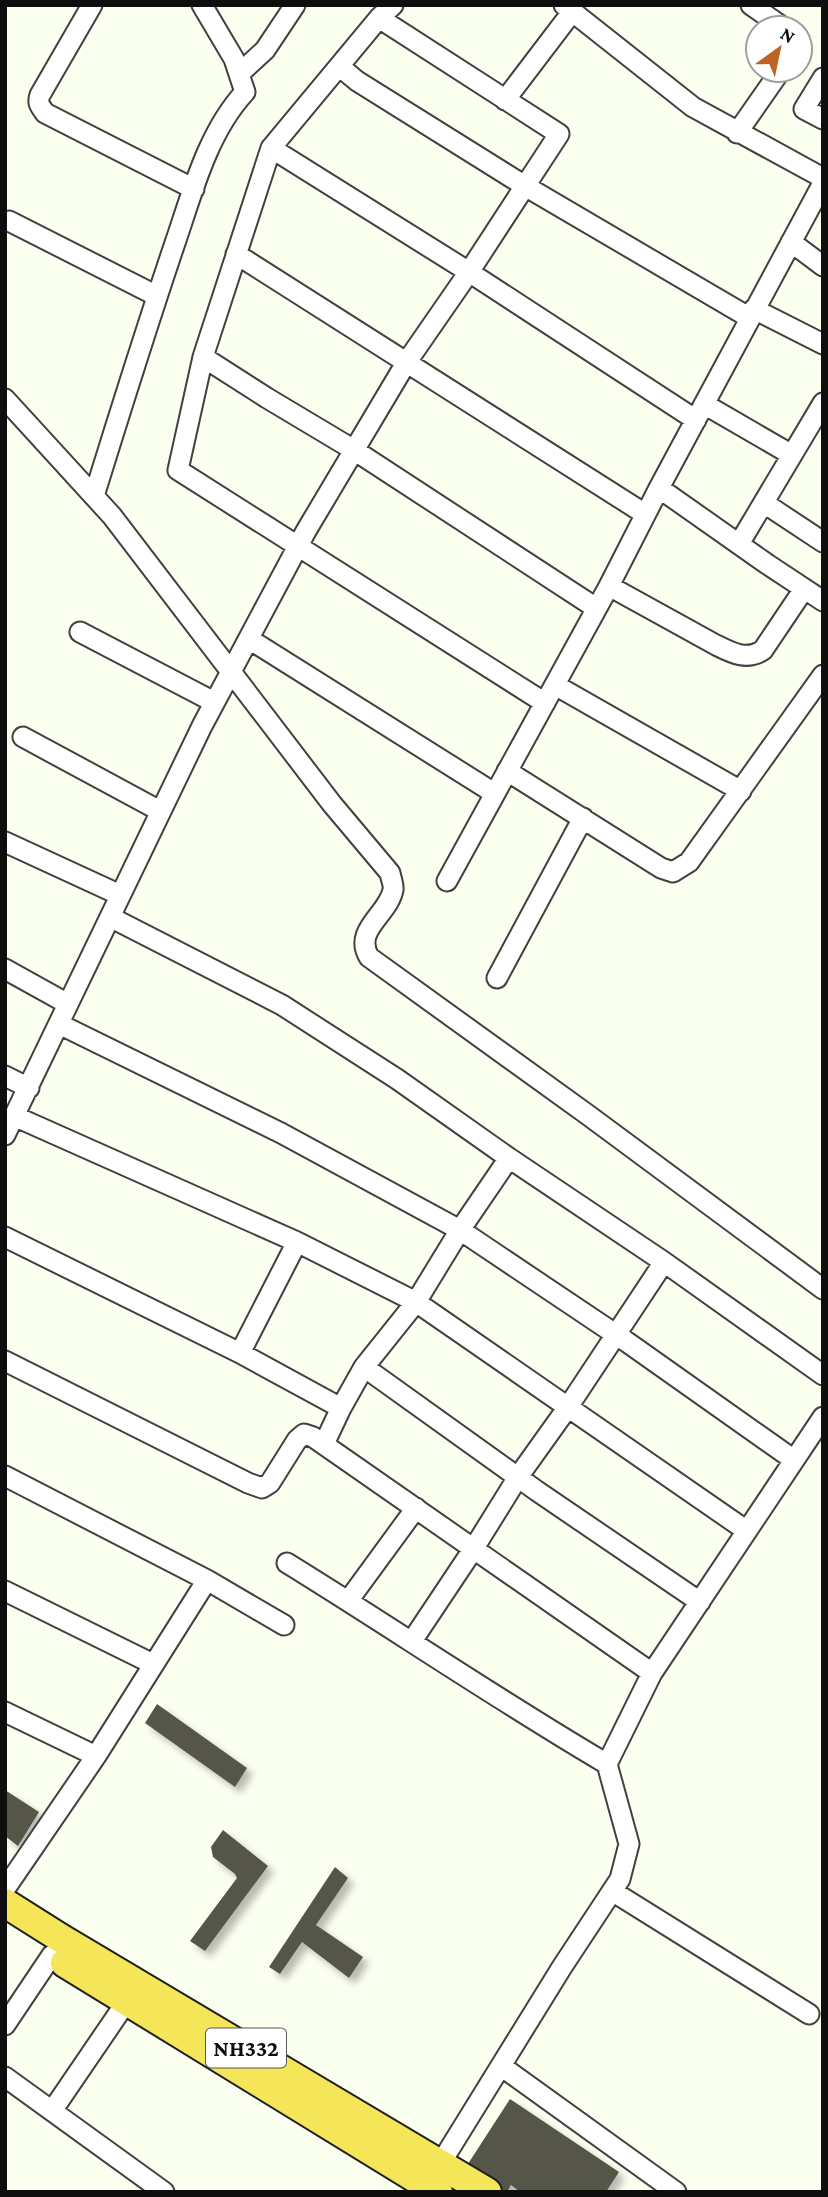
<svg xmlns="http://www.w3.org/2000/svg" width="828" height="2197" font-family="'Crimson Pro',serif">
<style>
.building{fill:#57554a;filter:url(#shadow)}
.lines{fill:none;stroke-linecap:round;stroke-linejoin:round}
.minor-casing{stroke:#414141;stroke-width:23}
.highway-casing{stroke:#1f1f1f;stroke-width:32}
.minor{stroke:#fff;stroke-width:19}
.highway{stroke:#f4e559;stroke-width:28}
.labels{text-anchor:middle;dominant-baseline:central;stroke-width:7;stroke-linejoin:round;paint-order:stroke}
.shield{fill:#fff;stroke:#565656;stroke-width:2}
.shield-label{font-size:23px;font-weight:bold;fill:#0e0e0e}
</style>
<defs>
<filter id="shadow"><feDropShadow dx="6" dy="6" stdDeviation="3.5" flood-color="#0004"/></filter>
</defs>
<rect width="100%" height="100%" fill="#fbfff0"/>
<path class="building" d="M 157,1704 L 247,1768 L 235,1787 L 145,1723 Z
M 5,1790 L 39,1812 L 18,1846 L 5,1836 Z
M 223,1830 L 268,1866 L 205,1951 L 190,1941 L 237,1878 L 235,1874 L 213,1857 L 211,1847 Z
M 335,1867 L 348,1878 L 316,1925 L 363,1957 L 349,1978 L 302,1942 L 280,1974 L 269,1967 Z
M 510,2099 L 619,2172 L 606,2192 L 520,2192 L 511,2185 L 507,2192 L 497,2192 L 464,2170 Z"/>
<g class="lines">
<defs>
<path id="minor" d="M 92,5 L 40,95 C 37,103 40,106 45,113 L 194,189
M 393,5 L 379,18 L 271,148 L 203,357 L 178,470 L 545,703
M 564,5 L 693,107 L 823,178
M 751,5 L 784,28
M 339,66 L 357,81 L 525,186 L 750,318
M 240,73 L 265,50 L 295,5
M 823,78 L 804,109 L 823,119
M 505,100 L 572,12
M 737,133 L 781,70
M 271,148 L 469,272 L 696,420
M 9,221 L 157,296
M 791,242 L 823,266
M 236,254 L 645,514
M 754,309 L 823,344
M 203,357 L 267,398 L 354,450 L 596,608
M 5,399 L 112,516 L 332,804 L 390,873 C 391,879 394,885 393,890 C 388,915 353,930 369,957 L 588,1115 L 823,1289
M 704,404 L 792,455
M 659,488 L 767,564 L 823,601
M 94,496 C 120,412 146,329 174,246 C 192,194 207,133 245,92 L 234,59 L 202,5
M 764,503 L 823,542
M 739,544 L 823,403
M 609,586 L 716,645 C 732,653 747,661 763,650 L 804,589
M 80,632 L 214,702
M 249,639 L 494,793
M 555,685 L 741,791
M 23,737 L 160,811
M 507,771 L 661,868 L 673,872 L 689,862 L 823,675
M 5,842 L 120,895
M 447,881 L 609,586 L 659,488 L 823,183
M 110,917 L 282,1005 L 397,1079 L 509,1158 L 664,1262 L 823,1375
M 5,969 L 68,1004
M 497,978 L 583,818
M 59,1024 L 281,1133 L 460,1230 L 627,1342 L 794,1460
M 5,1076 L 29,1088
M 14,1116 L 297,1242 L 416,1302 L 747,1531
M 5,1135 L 202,726 L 306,531 L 406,363 L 469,272 L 559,134 L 379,18
M 5,1237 L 240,1353 L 341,1408 L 324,1444
M 240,1353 L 297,1242
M 5,1361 L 248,1483 L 262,1488 L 270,1483 L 297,1440 L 304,1434 L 313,1437 L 652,1673
M 364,1367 L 537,1491 L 700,1602
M 341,1408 L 364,1367 L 416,1302 L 460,1230 L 509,1158
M 5,1476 L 207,1580 L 284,1625
M 287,1563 C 394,1629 498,1700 607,1764
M 5,1591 L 153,1664
M 348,1601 L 416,1508
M 412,1641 L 474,1548 L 518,1477 L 568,1407 L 664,1262
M 5,1712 L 96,1756
M 5,1889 L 96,1756 L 207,1580
M 612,1891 L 809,2014
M 5,2025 L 52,1955
M 501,2066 L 676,2192
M 5,2077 L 164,2192
M 52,2111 L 127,2001
M 434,2174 L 562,1967 L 620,1879 L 629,1844 L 607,1764 L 652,1673 L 823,1417"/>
<path id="highway" d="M 5,1903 L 62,1939 L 487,2192
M 65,1963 L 438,2192"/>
</defs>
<use href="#minor" class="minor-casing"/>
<use href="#highway" class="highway-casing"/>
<use href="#minor" class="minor"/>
<use href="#highway" class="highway"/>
</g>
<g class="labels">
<rect class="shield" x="206" y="2028.5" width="80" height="39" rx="5"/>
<g class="shield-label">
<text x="246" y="2048">NH332</text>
</g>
</g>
<rect width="828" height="2197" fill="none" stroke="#0e0e0e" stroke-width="14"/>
<g transform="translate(779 49) rotate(33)"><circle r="33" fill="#ffffff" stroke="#9f9f9f" stroke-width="2"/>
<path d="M0-5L12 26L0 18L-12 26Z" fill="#be6326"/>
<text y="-10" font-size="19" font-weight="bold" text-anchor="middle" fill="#0e0e0e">N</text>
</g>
</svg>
